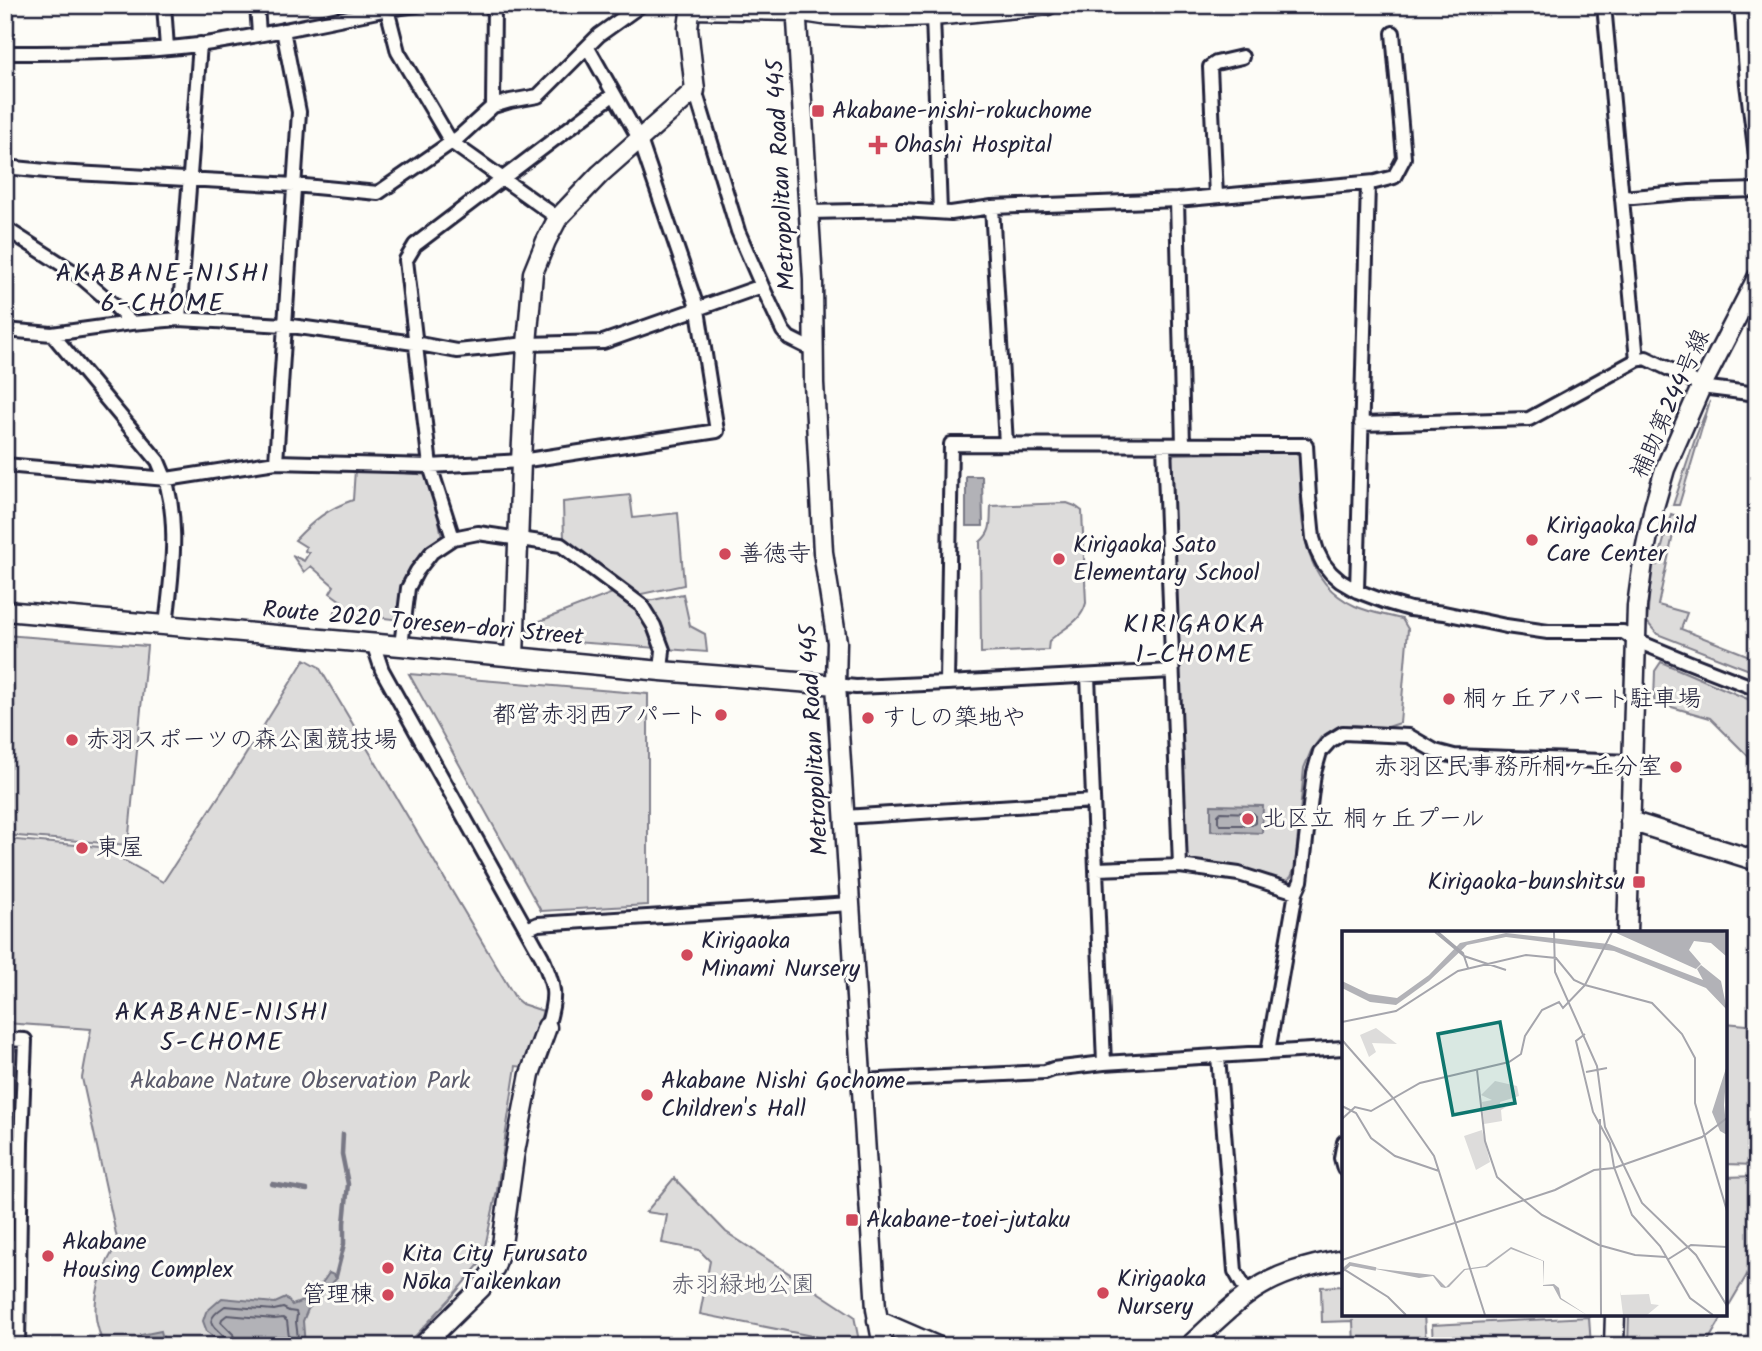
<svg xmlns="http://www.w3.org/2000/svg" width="1762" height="1351" font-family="Kalam,'Klee One',sans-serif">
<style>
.green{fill:#dddcdb;stroke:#807f8b;stroke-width:2}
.water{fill:#b2b2b7;stroke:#787885;stroke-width:2}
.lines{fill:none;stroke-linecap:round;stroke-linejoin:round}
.shore{stroke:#5c5c6d;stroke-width:2}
.stream{stroke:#787885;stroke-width:4.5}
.street-casing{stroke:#22223b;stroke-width:18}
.secondary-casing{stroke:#22223b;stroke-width:23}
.street{stroke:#fdfcf7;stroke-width:12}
.secondary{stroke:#fdfcf7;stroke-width:18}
.poi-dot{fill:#d1495b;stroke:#fdfcf7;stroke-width:2.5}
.labels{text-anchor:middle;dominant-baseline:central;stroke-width:6;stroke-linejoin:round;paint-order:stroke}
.poi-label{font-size:24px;fill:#22223b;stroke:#fdfcf7;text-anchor:start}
.street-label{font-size:24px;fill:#22223b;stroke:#fdfcf7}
.park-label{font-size:24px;fill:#5a5a6b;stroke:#fdfcf7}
.neighbourhood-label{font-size:26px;letter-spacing:2px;fill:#22223b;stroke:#fdfcf7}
.inset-river{fill:none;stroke:#b2b2b7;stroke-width:3.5}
.inset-road{fill:none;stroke:#a5a5ac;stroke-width:2}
.view{fill:#0f766e;fill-opacity:0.15;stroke:#0f766e;stroke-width:3.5}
.inset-edge{fill:none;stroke:#22223b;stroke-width:3.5}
</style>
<rect width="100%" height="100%" fill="#fdfcf7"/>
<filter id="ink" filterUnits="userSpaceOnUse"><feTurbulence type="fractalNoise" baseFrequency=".0143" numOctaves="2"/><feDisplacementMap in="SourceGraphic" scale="14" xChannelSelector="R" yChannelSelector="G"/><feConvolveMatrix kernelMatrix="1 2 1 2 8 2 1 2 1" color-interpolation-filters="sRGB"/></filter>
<g filter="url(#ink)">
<path class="green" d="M 1710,401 L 1679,505 L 1673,505 L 1695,439 Z
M 1294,452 L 1300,456 C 1301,511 1296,579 1355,606 C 1370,613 1387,615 1402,619 L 1408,629 L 1400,723 L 1388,727 L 1354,725 L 1337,727 L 1321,737 L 1311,751 L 1304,768 L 1295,868 L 1291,877 L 1285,882 L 1246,869 L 1192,862 L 1187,859 L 1170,460 L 1174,454 Z
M 355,469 L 430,475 L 442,537 L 426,550 L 404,581 L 400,620 L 376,617 L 365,621 L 343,618 L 333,615 L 341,601 L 330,593 L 334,586 L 311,566 L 304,572 L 292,555 L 304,561 L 309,553 L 305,551 L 306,547 L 295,540 C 314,520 327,509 353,500 Z
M 630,495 L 633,518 L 678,513 L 684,585 L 637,595 L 564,541 L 563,502 Z
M 1067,503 L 1075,506 L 1082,511 L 1086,603 C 1081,623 1063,628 1049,641 L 1048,650 L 981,653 L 980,542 C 993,531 990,522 991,506 Z
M 1671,514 L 1677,516 L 1658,605 L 1687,613 L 1681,629 L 1757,659 L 1757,673 L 1657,634 L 1647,622 L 1652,564 L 1657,565 Z
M 615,592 C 643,611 645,616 657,648 L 532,639 L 528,634 L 527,626 Z
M 683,594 L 690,626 L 705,634 L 707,652 L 666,649 L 643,602 Z
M 5,635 L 147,646 L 128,845 L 5,835 Z
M 305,659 L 319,667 L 516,999 L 522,1004 L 543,1011 L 524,1067 L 516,1066 L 497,1191 L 482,1261 L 450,1299 L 406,1346 L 103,1346 C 101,1337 97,1327 96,1318 C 93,1292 104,1264 118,1243 L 82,1078 L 91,1029 L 5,1023 L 5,839 L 100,847 L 163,882 L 238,767 Z
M 1661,662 L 1757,703 L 1757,765 L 1710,718 L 1654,702 L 1655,671 Z
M 409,674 L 648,694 L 648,905 L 541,911 Z
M 1725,1023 L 1757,1026 L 1757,1165 L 1725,1164 Z
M 5,1047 L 12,1047 L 18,1053 L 13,1135 L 5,1135 Z
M 1757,1176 L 1757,1263 L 1754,1263 L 1725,1312 L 1725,1177 Z
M 674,1178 L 726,1232 L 854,1316 L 860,1346 L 830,1346 L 817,1337 L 700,1314 L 710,1261 L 699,1250 L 662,1243 L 667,1215 L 646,1212 Z
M 1344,1286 L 1344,1314 L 1424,1314 L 1426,1345 L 1354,1346 L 1353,1321 L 1322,1322 L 1321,1287 Z
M 1629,1314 L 1724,1314 L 1705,1346 L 1628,1346 Z
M 1589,1317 L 1591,1346 L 1433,1346 L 1432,1325 Z"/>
<path class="water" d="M 966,476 L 982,476 L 983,526 L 966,526 Z
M 1211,805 L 1263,806 L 1262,833 L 1211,831 Z
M 329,1273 L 336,1276 L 337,1278 L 308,1309 L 303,1321 L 305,1346 L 225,1346 L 207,1332 L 203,1321 L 206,1312 L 222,1298 L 275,1303 L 286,1298 L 292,1305 C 310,1300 319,1288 329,1273 Z
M 161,1331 L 165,1346 L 144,1346 L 141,1335 Z"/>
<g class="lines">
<path class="shore" d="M 1221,812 L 1253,813 L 1255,815 L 1255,823 L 1252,825 L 1220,825 L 1218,822 L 1218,815 Z
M 228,1346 C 225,1327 194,1327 225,1306 L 274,1310 L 283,1308 L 289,1311 L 296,1312 L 297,1315 L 296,1322 L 299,1346
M 236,1346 L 233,1334 L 221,1322 L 222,1319 L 227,1315 L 274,1319 L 283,1318 L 287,1321 L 290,1346"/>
<path class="stream" d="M 272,1184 L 307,1190
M 336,1276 L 344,1244 L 344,1223 L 348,1184 L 342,1154 L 343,1134"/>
<defs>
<path id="street" d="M 164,5 L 167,48
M 257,5 L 259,34
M 1604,5 L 1637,360
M 1741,5 L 1747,84 L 1757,164
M 387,9 L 398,52 L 451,142 L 558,218
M 933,16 L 940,212
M 5,53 C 69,53 134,53 198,45 C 261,36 324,22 387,9 L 417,5
M 695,90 L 738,231 L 762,286 L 783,331 L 789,338 L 813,350
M 493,106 L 494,5
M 5,167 L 56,172 L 294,185 L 378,193 L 459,137 L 493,106 L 510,101 L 538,96 L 599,35 L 641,5
M 1216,196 L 1210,67 L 1216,63 L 1242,57
M 1622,198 L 1690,192 L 1757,190
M 1177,200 L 1183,445
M 992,207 L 1006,444
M 810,212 L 902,210 L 951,213 L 992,207 L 1177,200 L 1375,182 L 1394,177 L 1404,158 L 1393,33
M 5,228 L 80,276 L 114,305 L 131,323
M 179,319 L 200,44
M 5,330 L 52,334 L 131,323 L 179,319 L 284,325 L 414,343 L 457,351 L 527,344 L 603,342 L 762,286
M 52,334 L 158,461 C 182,511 172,573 166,625
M 1361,424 L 1529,419 L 1637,360 L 1646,358 L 1690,379 L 1701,387 L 1757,394
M 1164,445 L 1180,866
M 276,462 L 299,112 L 283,30
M 5,465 L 167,479 L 276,462 L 430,466 L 521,461 L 717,431 L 698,310 L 640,140 L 588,48
M 453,538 L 430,466 L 406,260 L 415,245 L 614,94
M 1357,591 L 1368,183
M 373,643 L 382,670 L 542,957 C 555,988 557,994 547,1027
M 401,646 L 408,588 L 417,571 L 432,552 L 453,538 L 478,533 L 561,545 L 641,605 L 654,626 L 663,650 L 661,671
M 1088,676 L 1104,1063
M 947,683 L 951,444 L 1306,445 L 1309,497 L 1313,538 L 1317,551 L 1323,563 L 1331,573 L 1340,581 L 1357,591 L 1386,602 L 1410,609 L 1444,613 L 1506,626 L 1548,632 L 1623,632 L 1637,641 L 1688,662 L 1757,689
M 836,685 L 856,687 L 947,683 L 1172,671
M 844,817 L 1093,801
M 1097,869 L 1180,866 L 1239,874 L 1296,892
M 527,929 L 538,924 L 850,904
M 5,1039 L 25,1040 L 21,1143 L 18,1346
M 1268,1052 L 1296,892 L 1301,881 L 1314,773 L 1320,752 L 1330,741 L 1343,733 L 1409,736 L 1435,751 L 1454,756 L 1632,762
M 1218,1056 L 1235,1271 L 1248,1294
M 861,1081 L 1045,1072 L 1053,1069 L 1104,1063 L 1344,1048
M 5,1142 L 21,1143
M 1344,1142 L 1341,1158 L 1344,1169
M 5,1246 L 19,1246"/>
<path id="secondary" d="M 796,5 L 813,280 L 814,383 L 823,552 L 837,642 L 836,685 L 876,1309 L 883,1346
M 690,9 L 797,11 L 823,15 L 883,18 L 933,16 L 1048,5
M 5,611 L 401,646 L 661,671 L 836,685
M 514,657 L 521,461 L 527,344 L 533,273 L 546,241 L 558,218 L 600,174 L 695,90 L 688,28 L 691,5
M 1630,821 L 1757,861
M 1627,933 L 1637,606 L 1644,555 L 1654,507 L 1665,469 L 1701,387 L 1757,278
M 877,1320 L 937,1346
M 422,1346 L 481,1288 L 495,1267 L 502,1244 L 514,1157 L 530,1074 L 547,1027
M 1189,1346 C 1208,1329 1226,1310 1247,1295 C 1275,1274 1309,1265 1344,1259
M 1614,1346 L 1615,1314"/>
</defs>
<use href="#street" class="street-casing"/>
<use href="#secondary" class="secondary-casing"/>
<use href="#street" class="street"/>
<use href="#secondary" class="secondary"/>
</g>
</g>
<g class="poi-dot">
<rect x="811" y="104" width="14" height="14" rx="3.5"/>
<path d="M874.5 134.5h7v7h7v7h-7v7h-7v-7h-7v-7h7z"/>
<circle cx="1532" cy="540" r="7"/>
<circle cx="725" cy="554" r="7"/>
<circle cx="1059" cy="559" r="7"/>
<circle cx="1449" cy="699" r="7"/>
<circle cx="721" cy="715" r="7"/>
<circle cx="868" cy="718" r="7"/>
<circle cx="72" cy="740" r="7"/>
<circle cx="1676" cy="767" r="7"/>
<circle cx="1248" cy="819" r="7"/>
<circle cx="82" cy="848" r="7"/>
<rect x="1632" y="875" width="14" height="14" rx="3.5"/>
<circle cx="687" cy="955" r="7"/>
<circle cx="647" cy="1095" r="7"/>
<rect x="845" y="1213" width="14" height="14" rx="3.5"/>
<circle cx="48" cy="1256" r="7"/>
<circle cx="388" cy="1268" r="7"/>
<circle cx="1103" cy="1293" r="7"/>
<circle cx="388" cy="1295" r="7"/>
</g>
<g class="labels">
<g class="poi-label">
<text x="832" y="111">Akabane-nishi-rokuchome</text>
<text x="894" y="145">Ohashi Hospital</text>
<text x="1546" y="526">Kirigaoka Child<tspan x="1546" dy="28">Care Center</tspan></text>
<text x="1073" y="545">Kirigaoka Sato<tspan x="1073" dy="28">Elementary School</tspan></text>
<text x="739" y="554">善徳寺</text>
<text x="1463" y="699">桐ヶ丘アパート駐車場</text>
<text x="707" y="715" text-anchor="end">都営赤羽西アパート</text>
<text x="882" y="718">すしの築地や</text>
<text x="86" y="740">赤羽スポーツの森公園競技場</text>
<text x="1662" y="767" text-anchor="end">赤羽区民事務所桐ヶ丘分室</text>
<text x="1262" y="819">北区立 桐ヶ丘プール</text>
<text x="96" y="848">東屋</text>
<text x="1625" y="882" text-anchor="end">Kirigaoka-bunshitsu</text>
<text x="701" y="941">Kirigaoka<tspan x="701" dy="28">Minami Nursery</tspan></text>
<text x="661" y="1081">Akabane Nishi Gochome<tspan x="661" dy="28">Children's Hall</tspan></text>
<text x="866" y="1220">Akabane-toei-jutaku</text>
<text x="62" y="1242">Akabane<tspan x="62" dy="28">Housing Complex</tspan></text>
<text x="402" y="1254">Kita City Furusato<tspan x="402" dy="28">Nōka Taikenkan</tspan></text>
<text x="1117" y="1279">Kirigaoka<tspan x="1117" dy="28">Nursery</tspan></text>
<text x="374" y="1295" text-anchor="end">管理棟</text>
</g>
<g class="street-label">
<text transform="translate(782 175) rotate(-93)">Metropolitan Road 445</text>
<text transform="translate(1671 404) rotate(-66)">補助第244号線</text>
<text transform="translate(423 624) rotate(5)">Route 2020 Toresen-dori Street</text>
<text transform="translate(815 740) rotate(-93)">Metropolitan Road 445</text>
</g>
<g class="park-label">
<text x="300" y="1081">Akabane Nature Observation Park</text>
<text x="743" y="1285">赤羽緑地公園</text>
</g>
<g class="neighbourhood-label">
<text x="163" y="274">AKABANE-NISHI<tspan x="163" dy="30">6-CHOME</tspan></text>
<text x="1195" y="625">KIRIGAOKA<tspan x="1195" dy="30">1-CHOME</tspan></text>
<text x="222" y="1013">AKABANE-NISHI<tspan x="222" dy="30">5-CHOME</tspan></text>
</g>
</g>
<g transform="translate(1342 931)">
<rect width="385" height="385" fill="#fdfcf7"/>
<path d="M 34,97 L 55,113 L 30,112 L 34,121 L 27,126 L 18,104 ZM 153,150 L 175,155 L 177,165 L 158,171 L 159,176 L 164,176 L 159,179 L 160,190 L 142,193 L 140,171 L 150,169 L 139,164 ZM 140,199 L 148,231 L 134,239 L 122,205 ZM 278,360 L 279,364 L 307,363 L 309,373 L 317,374 L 305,384 L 281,384 Z" fill="#dddcdb"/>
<path d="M 272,1 L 381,1 L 385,3 L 385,26 L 369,12 L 352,10 L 347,19 L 359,33 L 354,38 ZM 164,2 L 267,13 L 361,49 L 355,38 L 359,34 L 379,50 L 385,79 L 364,57 L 272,20 L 164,6 L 125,14 L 87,50 L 54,74 L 28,71 L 0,57 L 0,50 L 27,63 L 55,67 L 87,44 L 118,12 ZM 385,134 L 382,174 L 385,204 L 378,200 L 370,181 ZM 169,316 L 202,330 L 201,354 L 212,353 L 217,357 L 219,367 L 245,384 L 218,368 L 211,355 L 201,355 L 201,330 L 169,318 L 145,336 L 123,339 L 107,356 L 103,357 L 99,356 L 91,345 L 77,347 L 29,337 L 92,344 L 104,356 L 122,338 L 143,335 Z" fill="#b2b2b7"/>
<path class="inset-river" d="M 0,340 L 8,333 L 34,338"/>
<path class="inset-road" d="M 93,1 L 122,25 L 164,39M 96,1 L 121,22 L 126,37M 212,1 L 213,41 L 255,135 L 263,196 L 300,272 L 354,324 L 385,375M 243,54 L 310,72 L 340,103 L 353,127 L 353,172 L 385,280M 243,54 L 270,1M 0,91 L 54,80 L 116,40 L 184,24 L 214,27 L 232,49 L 243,54 L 221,77 L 217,71 L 200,79 L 183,105 L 179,123 L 167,131 L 78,152 L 29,180 L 13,176 L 0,188M 243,103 L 234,110 L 251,181 L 268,212 L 272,236 L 290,284 L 318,315 L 348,367 L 371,384M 0,109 L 52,168 L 92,225 L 143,384M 135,139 L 143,210 L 155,246 L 173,262M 244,141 L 265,137M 0,175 L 14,182 L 29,207 L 53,225 L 97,240M 258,188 L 259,384M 172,261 L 200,284 L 257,314 L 293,324 L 324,326M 0,329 L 213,259 L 252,239 L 272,237 L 360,206 L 385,187M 325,329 L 349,314 L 385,316M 0,337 L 46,366 L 64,384"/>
<path class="view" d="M 158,91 L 173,172 L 111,184 L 96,103 Z"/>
<rect width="385" height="385" class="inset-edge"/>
</g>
<rect width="1762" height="1351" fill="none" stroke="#fdfcf7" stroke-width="28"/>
<rect x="14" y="14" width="1734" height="1323" fill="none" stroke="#22223b" stroke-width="2.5" filter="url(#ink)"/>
</svg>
